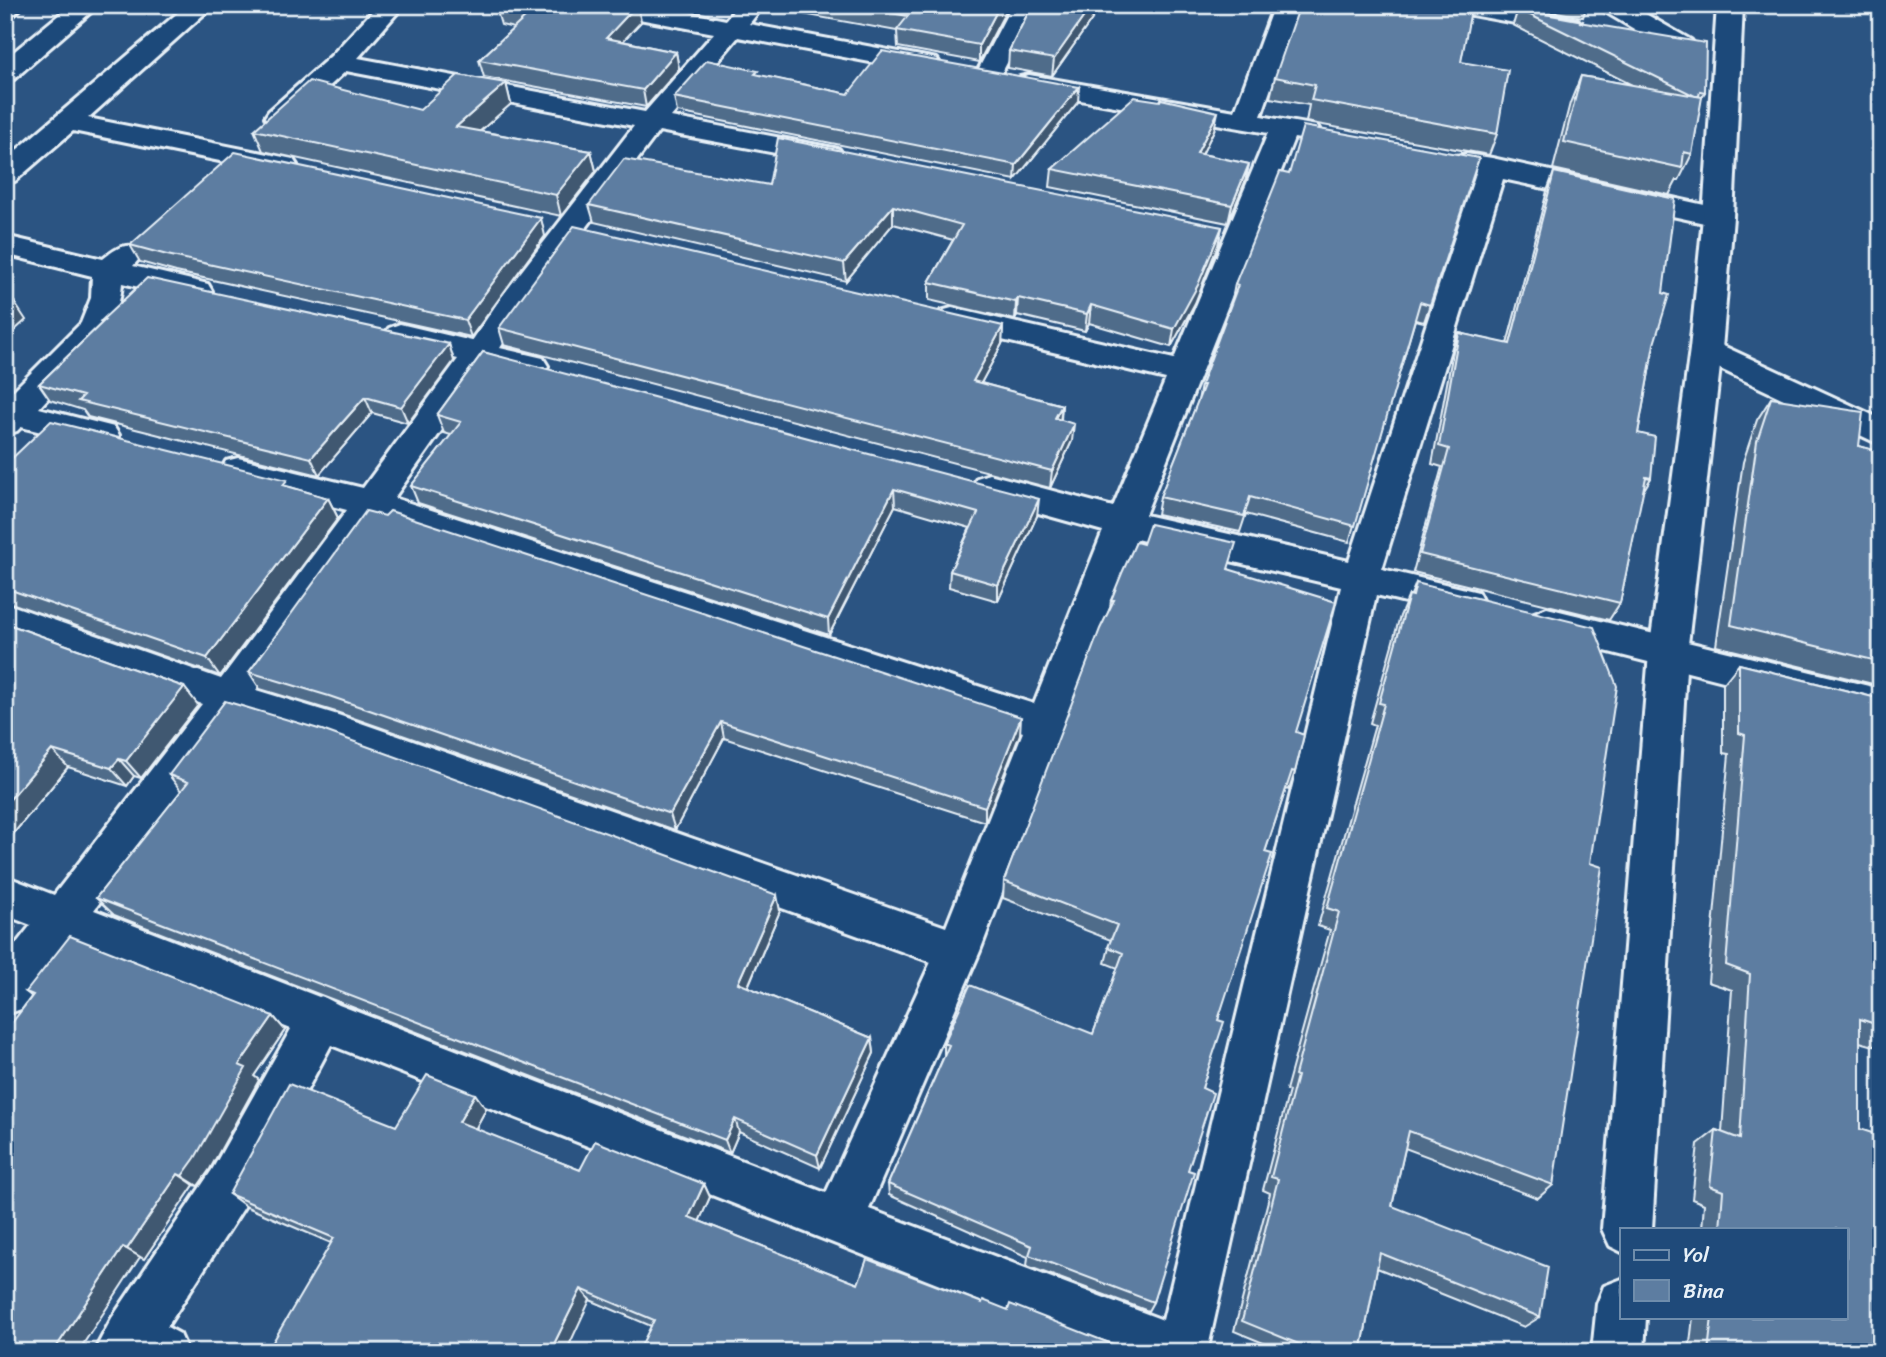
<svg xmlns="http://www.w3.org/2000/svg" width="1886" height="1357" font-family="Sriracha,sans-serif">
<style>
.lines{fill:none;stroke-linecap:round;stroke-linejoin:round}
.minor-casing{stroke:#e8f1f8;stroke-width:6}
.tertiary-casing{stroke:#e8f1f8;stroke-width:6}
.trunk-casing{stroke:#e8f1f8;stroke-width:6}
.minor{fill:#1f4a7a;fill-rule:evenodd}
.tertiary{fill:#1f4a7a;fill-rule:evenodd}
.trunk{fill:#1f4a7a;fill-rule:evenodd}
.wall{fill:#506c8a;stroke:#e8f1f8;stroke-width:2}
.shaded-wall{fill:#415871;stroke:#e8f1f8;stroke-width:2}
.building{fill:#5d7da1;stroke:#e8f1f8;stroke-width:2}
</style>
<rect width="100%" height="100%" fill="#2b5482"/>
<filter id="ink" filterUnits="userSpaceOnUse"><feTurbulence type="fractalNoise" baseFrequency=".0143" numOctaves="2"/><feDisplacementMap in="SourceGraphic" scale="14" xChannelSelector="R" yChannelSelector="G"/><feConvolveMatrix kernelMatrix="1 2 1 2 8 2 1 2 1" color-interpolation-filters="sRGB"/></filter>
<g filter="url(#ink)">
<g class="lines">
<defs>
<path id="minor" d="M 187,5 L 214,5 L 88,118 L 293,159 L 297,165 L 293,171 L 283,174 L 73,131 L 15,181 L 5,184 L 5,160 Z
M 378,5 L 404,5 L 358,58 L 645,112 L 714,33 L 607,13 L 598,10 L 595,5 L 649,5 L 726,20 L 738,5 L 764,5 L 749,24 L 937,59 L 941,65 L 937,71 L 928,73 L 738,37 L 671,117 L 839,149 L 843,155 L 839,161 L 829,163 L 659,131 L 522,313 L 500,348 L 543,358 L 548,366 L 543,374 L 532,377 L 487,366 L 394,498 L 1034,704 L 1103,531 L 977,496 L 972,487 L 977,478 L 989,474 L 1113,507 L 1166,379 L 952,328 L 941,325 L 936,318 L 941,311 L 952,308 L 1174,359 L 1268,133 L 1029,91 L 1020,89 L 1016,83 L 1020,77 L 1029,75 L 1235,111 L 1274,5 L 1300,5 L 1261,116 L 1317,126 L 1321,132 L 1317,138 L 1307,140 L 1294,138 L 1145,515 L 1349,561 L 1476,173 L 1456,168 L 1452,162 L 1456,156 L 1466,154 L 1492,158 L 1718,208 L 1728,211 L 1733,217 L 1728,223 L 1718,226 L 1503,179 L 1382,569 L 1478,592 L 1483,602 L 1478,612 L 1465,616 L 1376,595 L 1207,1352 L 1110,1352 L 331,1045 L 246,1204 L 167,1327 L 180,1334 L 188,1352 L 94,1352 L 112,1318 L 212,1170 L 291,1029 L 71,941 L 21,1009 L 5,1015 L 5,958 L 31,925 L 5,915 L 5,876 L 54,895 L 202,704 L 5,633 L 5,603 L 221,679 L 347,510 L 226,479 L 221,470 L 226,461 L 238,458 L 363,488 L 458,359 L 389,342 L 384,335 L 389,328 L 400,324 L 472,341 L 500,299 L 634,126 L 346,71 L 289,123 L 279,125 L 269,123 L 265,117 L 269,111 L 331,56 ZM 378,519 L 1023,732 L 946,927 L 338,715 L 256,690 ZM 1136,539 L 1341,587 L 1163,1320 L 869,1209 L 980,951 ZM 237,716 L 334,746 L 931,962 L 826,1193 L 339,1005 L 322,996 L 319,997 L 94,910 Z
M 1012,5 L 1037,5 L 997,82 L 988,84 L 979,82 L 975,76 Z
M 1449,5 L 1503,5 L 1578,20 L 1582,25 L 1578,30 L 1569,33 L 1461,13 L 1452,10 Z
M 1599,5 L 1630,5 L 1691,40 L 1695,46 L 1691,52 L 1682,54 L 1673,52 L 1602,10 Z
M 5,236 L 103,259 C 116,249 122,243 139,247 L 143,254 L 133,266 L 208,284 L 212,291 L 208,298 L 197,301 L 122,283 C 119,336 72,371 39,408 L 114,427 L 119,435 L 114,443 L 102,447 L 21,427 L 17,431 L 5,435 L 5,399 L 81,323 L 91,298 L 92,276 L 5,254 Z
M 1706,338 L 1881,419 L 1881,445 L 1695,357 L 1690,349 L 1695,341 Z
M 1547,608 L 1881,689 L 1881,721 L 1534,633 L 1528,623 L 1534,613 Z"/>
<path id="tertiary" d="M 1717,5 L 1743,5 L 1733,217 L 1722,349 L 1687,653 L 1652,1229 L 1622,1229 L 1622,1252 L 1610,1246 L 1602,1229 L 1649,653 L 1690,349 L 1703,217 Z
M 1622,1279 L 1622,1317 L 1646,1317 L 1644,1352 L 1592,1352 L 1597,1304 L 1604,1286 Z"/>
<path id="trunk" d="M 5,5 L 24,5 L 14,15 L 5,18 Z
M 71,5 L 99,5 L 14,79 L 5,81 L 5,59 Z"/>
</defs>
<use href="#minor" class="minor-casing"/>
<use href="#tertiary" class="tertiary-casing"/>
<use href="#trunk" class="trunk-casing"/>
<use href="#minor" class="minor"/>
<use href="#tertiary" class="tertiary"/>
<use href="#trunk" class="trunk"/>
</g>
<path class="wall" d="M 499,5 L 638,5 L 641,22 L 622,41 L 676,52 L 679,69 L 646,107 L 484,77 L 479,60 L 514,28 L 501,25 L 496,8 Z
M 775,5 L 1009,5 L 979,62 L 898,47 L 897,31 L 775,9 Z
M 1032,5 L 1102,5 L 1052,76 L 1008,68 L 1009,51 Z
M 1519,5 L 1587,5 L 1583,17 Z
M 1518,9 L 1583,21 L 1582,23 L 1705,92 L 1701,99 L 1692,154 L 1679,180 L 1677,180 L 1669,195 L 1553,169 L 1570,103 L 1581,76 L 1632,85 L 1513,25 Z
M 1461,62 L 1497,134 L 1489,155 L 1306,122 L 1309,105 L 1270,98 L 1275,77 Z
M 758,75 L 848,94 L 1078,102 L 1015,180 L 677,112 L 674,97 Z
M 506,83 L 511,104 L 480,131 L 591,151 L 596,171 L 561,216 L 263,151 L 254,130 L 420,110 Z
M 1214,130 L 1202,154 L 1249,164 L 1245,182 L 1228,223 L 1050,187 L 1052,169 Z
M 1479,158 L 1424,322 L 1415,320 L 1349,542 L 1246,514 L 1240,532 L 1157,514 L 1160,497 L 1198,401 L 1201,385 L 1232,300 L 1235,284 L 1289,174 Z
M 1554,172 L 1654,344 L 1638,433 L 1651,478 L 1642,493 L 1620,603 L 1609,620 L 1413,572 L 1442,467 L 1432,464 L 1453,351 L 1459,333 L 1507,344 L 1547,191 Z
M 769,185 L 1222,227 L 1218,245 L 1195,303 L 1171,347 L 1089,323 L 1085,331 L 1017,315 L 1015,320 L 929,300 L 929,282 L 953,240 L 893,224 L 846,281 L 594,222 L 589,205 Z
M 545,236 L 471,337 L 176,272 L 140,262 L 130,245 Z
M 101,321 L 449,344 L 454,361 L 408,423 L 372,413 L 319,475 L 88,417 L 83,410 L 50,400 L 39,384 L 102,323 Z
M 1003,326 L 1002,344 L 981,383 L 1062,405 L 1061,420 L 1072,441 L 1050,488 L 504,345 L 499,328 Z
M 483,352 L 1037,516 L 998,601 L 949,587 L 950,571 L 970,528 L 895,506 L 829,635 L 418,503 L 411,486 L 451,435 L 444,433 L 437,415 Z
M 1771,398 L 1859,446 L 1881,452 L 1881,686 L 1716,646 L 1743,462 L 1757,420 Z
M 5,465 L 290,487 L 328,498 L 338,518 L 220,676 L 5,601 Z
M 385,516 L 1020,734 L 985,822 L 724,738 L 675,830 L 339,713 L 260,689 L 249,672 Z
M 1229,569 L 1296,732 L 1295,772 L 1289,790 L 1286,789 L 1265,852 L 1218,1020 L 1202,1088 L 1188,1170 L 1153,1302 L 1148,1311 L 1027,1266 L 1028,1257 L 889,1195 L 888,1184 L 944,1056 L 944,1043 L 1093,1034 L 1118,968 L 1105,963 L 1111,940 L 1003,898 L 1004,881 L 1110,608 L 1111,600 Z
M 1416,583 L 1590,863 L 1553,1185 L 1538,1198 L 1405,1148 L 1392,1206 L 1540,1317 L 1524,1327 L 1377,1268 L 1361,1352 L 1285,1352 L 1234,1331 L 1270,1193 L 1263,1190 L 1289,1091 L 1286,1090 L 1330,930 L 1318,926 L 1375,725 L 1370,723 L 1400,616 L 1409,595 L 1411,595 Z
M 5,623 L 184,687 L 198,705 L 141,778 L 134,776 L 127,786 L 68,767 L 5,844 Z
M 1739,664 L 1881,699 L 1881,1048 L 1860,1042 L 1860,1129 L 1881,1352 L 1689,1352 L 1693,1317 L 1846,1317 L 1846,1229 L 1702,1229 L 1704,1204 L 1692,1199 L 1698,1144 L 1716,1130 L 1722,1132 L 1732,990 L 1708,982 L 1729,754 L 1723,753 L 1723,684 Z
M 169,775 L 780,911 L 748,987 L 872,1038 L 874,1053 L 820,1168 L 739,1132 L 730,1153 L 114,915 L 96,898 L 181,791 Z
M 26,992 L 273,1016 L 285,1030 L 254,1076 L 259,1080 L 210,1169 L 198,1186 L 194,1185 L 144,1259 L 140,1257 L 5,1343 L 32,997 Z
M 475,1094 L 486,1109 L 475,1129 L 580,1170 L 704,1184 L 710,1197 L 699,1221 L 858,1284 L 982,1303 L 1008,1310 L 1138,1352 L 651,1326 L 590,1300 L 331,1243 L 247,1207 L 229,1194 Z"/>
<path class="shaded-wall" d="M 637,5 L 641,22 L 610,55 L 606,38 Z
M 1000,5 L 1009,5 L 979,62 L 979,45 Z
M 1092,5 L 1102,5 L 1052,76 L 1054,59 Z
M 676,52 L 679,69 L 646,107 L 643,90 Z
M 506,83 L 511,104 L 462,147 L 456,127 Z
M 1079,87 L 1078,102 L 1015,180 L 1016,165 Z
M 1218,112 L 1214,130 L 1194,171 L 1197,153 Z
M 591,151 L 596,171 L 561,216 L 556,195 Z
M 1249,164 L 1245,182 L 1228,223 L 1232,205 Z
M 893,206 L 893,224 L 846,281 L 844,263 Z
M 541,218 L 545,236 L 471,337 L 465,320 Z
M 1222,227 L 1218,245 L 1195,303 L 1171,347 L 1174,329 Z
M 1018,298 L 1017,315 L 1015,320 L 1016,302 Z
M 14,302 L 26,320 L 5,339 L 5,309 Z
M 1091,305 L 1089,323 L 1085,331 L 1087,314 Z
M 1003,326 L 1002,344 L 973,398 L 973,381 Z
M 449,344 L 454,361 L 408,423 L 401,407 Z
M 365,397 L 372,413 L 319,475 L 311,458 Z
M 1062,405 L 1060,422 L 1055,418 Z
M 1074,424 L 1072,441 L 1050,488 L 1052,471 Z
M 894,489 L 895,506 L 829,635 L 828,619 Z
M 328,498 L 338,518 L 220,676 L 207,658 Z
M 1039,499 L 1037,516 L 998,601 L 998,585 Z
M 184,687 L 198,705 L 141,778 L 126,761 Z
M 1021,717 L 1020,734 L 985,822 L 985,807 Z
M 721,722 L 724,738 L 675,830 L 670,814 Z
M 52,750 L 68,767 L 5,844 L 5,805 Z
M 119,759 L 134,776 L 127,786 L 111,768 Z
M 777,895 L 780,911 L 743,998 L 738,983 Z
M 5,919 L 15,927 L 5,938 Z
M 273,1016 L 285,1030 L 254,1076 L 259,1080 L 210,1169 L 198,1186 L 182,1176 L 239,1065 Z
M 872,1038 L 874,1053 L 820,1168 L 817,1155 Z
M 475,1094 L 486,1109 L 471,1137 L 459,1122 Z
M 735,1119 L 739,1132 L 730,1153 L 725,1140 Z
M 178,1174 L 194,1185 L 144,1259 L 127,1249 Z
M 704,1184 L 710,1197 L 696,1229 L 689,1217 Z
M 123,1247 L 140,1257 L 78,1352 L 53,1352 Z
M 581,1289 L 590,1300 L 566,1352 L 550,1352 Z"/>
<path class="building" d="M 499,5 L 637,5 L 606,38 L 676,52 L 643,90 L 479,60 L 528,15 L 496,8 Z
M 846,5 L 1000,5 L 979,45 L 897,30 L 908,16 Z
M 1032,5 L 1092,5 L 1054,59 L 1009,51 Z
M 1300,5 L 1472,5 L 1461,62 L 1508,70 L 1497,134 L 1311,100 L 1315,85 L 1275,77 Z
M 1518,9 L 1583,21 L 1579,22 L 1706,43 L 1705,92 L 1700,91 L 1699,96 L 1695,96 Z
M 882,51 L 1079,87 L 1016,165 L 674,97 L 707,60 L 758,71 L 755,74 L 848,94 Z
M 458,75 L 506,83 L 456,127 L 591,151 L 556,195 L 254,130 L 309,81 L 420,110 Z
M 1581,76 L 1702,97 L 1692,154 L 1684,152 L 1682,168 L 1564,142 Z
M 1134,97 L 1160,101 L 1161,99 L 1218,112 L 1197,153 L 1249,164 L 1232,205 L 1052,169 Z
M 1303,126 L 1479,158 L 1430,305 L 1420,302 L 1355,526 L 1250,497 L 1244,516 L 1160,497 L 1204,385 L 1201,385 L 1238,285 L 1235,284 L 1280,172 L 1289,174 Z
M 778,138 L 1222,227 L 1198,285 L 1174,329 L 1091,305 L 1087,314 L 1018,298 L 1016,302 L 929,282 L 962,225 L 893,206 L 844,263 L 589,205 L 624,159 L 769,185 Z
M 235,152 L 541,218 L 465,320 L 167,255 L 130,245 Z
M 1554,172 L 1675,199 L 1663,293 L 1669,295 L 1654,344 L 1638,433 L 1655,437 L 1651,478 L 1646,477 L 1620,603 L 1420,554 L 1449,449 L 1439,446 L 1459,333 L 1510,344 Z
M 574,226 L 1003,326 L 973,381 L 1062,405 L 1055,418 L 1074,424 L 1052,471 L 499,328 Z
M 147,278 L 449,344 L 401,407 L 365,397 L 311,458 L 78,401 L 83,396 L 39,384 L 104,321 L 101,321 Z
M 5,299 L 14,302 L 5,309 Z
M 483,352 L 1039,499 L 998,585 L 950,571 L 978,513 L 894,489 L 828,619 L 411,486 L 461,422 L 437,415 Z
M 1771,398 L 1863,412 L 1859,446 L 1881,452 L 1881,662 L 1731,625 L 1757,441 Z
M 51,421 L 287,480 L 283,485 L 328,498 L 207,658 L 5,588 L 5,465 Z
M 366,511 L 385,516 L 390,511 L 1021,717 L 985,807 L 721,722 L 670,814 L 329,696 L 249,672 Z
M 1150,524 L 1236,543 L 1228,569 L 1336,602 L 1296,732 L 1304,735 L 1295,772 L 1292,771 L 1265,852 L 1272,854 L 1218,1020 L 1224,1022 L 1202,1088 L 1213,1093 L 1188,1170 L 1194,1172 L 1153,1302 L 1029,1255 L 1032,1246 L 888,1184 L 949,1045 L 944,1043 L 970,985 L 1093,1034 L 1123,953 L 1108,947 L 1117,925 L 1004,881 L 1100,629 L 1114,600 L 1111,600 L 1122,573 L 1136,542 L 1143,544 Z
M 1416,583 L 1594,627 L 1617,686 L 1590,863 L 1602,867 L 1553,1185 L 1409,1131 L 1392,1206 L 1548,1267 L 1540,1317 L 1380,1253 L 1361,1352 L 1318,1352 L 1242,1321 L 1278,1179 L 1271,1177 L 1297,1076 L 1295,1075 L 1339,912 L 1327,908 L 1384,704 L 1379,703 L 1409,595 L 1413,596 Z
M 5,623 L 184,687 L 126,761 L 119,759 L 111,768 L 52,750 L 5,805 Z
M 1739,664 L 1881,699 L 1881,1026 L 1860,1019 L 1860,1129 L 1881,1136 L 1881,1352 L 1708,1352 L 1712,1317 L 1846,1317 L 1846,1229 L 1720,1229 L 1723,1191 L 1710,1186 L 1716,1130 L 1740,1139 L 1750,974 L 1726,965 L 1745,735 L 1739,733 Z
M 225,701 L 322,730 L 777,895 L 738,983 L 872,1038 L 817,1155 L 735,1119 L 725,1140 L 96,898 L 188,782 L 169,775 Z
M 70,936 L 273,1016 L 239,1065 L 246,1068 L 195,1158 L 182,1176 L 178,1174 L 127,1249 L 123,1247 L 53,1352 L 24,1352 L 5,1343 L 5,1032 L 33,995 L 26,992 Z
M 427,1075 L 475,1094 L 459,1122 L 580,1170 L 595,1141 L 704,1184 L 689,1217 L 858,1284 L 867,1259 L 982,1303 L 983,1300 L 1008,1310 L 1010,1304 L 1114,1345 L 1140,1345 L 1138,1352 L 638,1352 L 654,1320 L 581,1289 L 550,1352 L 267,1352 L 334,1238 L 229,1194 L 289,1084 L 396,1126 Z"/>
</g>
<rect width="1886" height="1357" fill="none" stroke="#1f4a7a" stroke-width="28"/>
<rect x="14" y="14" width="1858" height="1329" fill="none" stroke="#e8f1f8" stroke-width="2.5" filter="url(#ink)"/>
<rect x="1620" y="1228" width="228" height="91" fill="#1f4a7a" stroke="#6f8dac" stroke-width="2"/>
<rect x="1634" y="1250" width="35" height="10" fill="#1f4a7a" stroke="#6f8dac" stroke-width="2"/>
<text x="1683" y="1262" font-size="21" fill="#e8f1f8">Yol</text>
<rect x="1634" y="1280" width="35" height="21" fill="#5d7da1" stroke="#6f8dac" stroke-width="2"/>
<text x="1683" y="1298" font-size="21" fill="#e8f1f8">Bina</text>
</svg>
